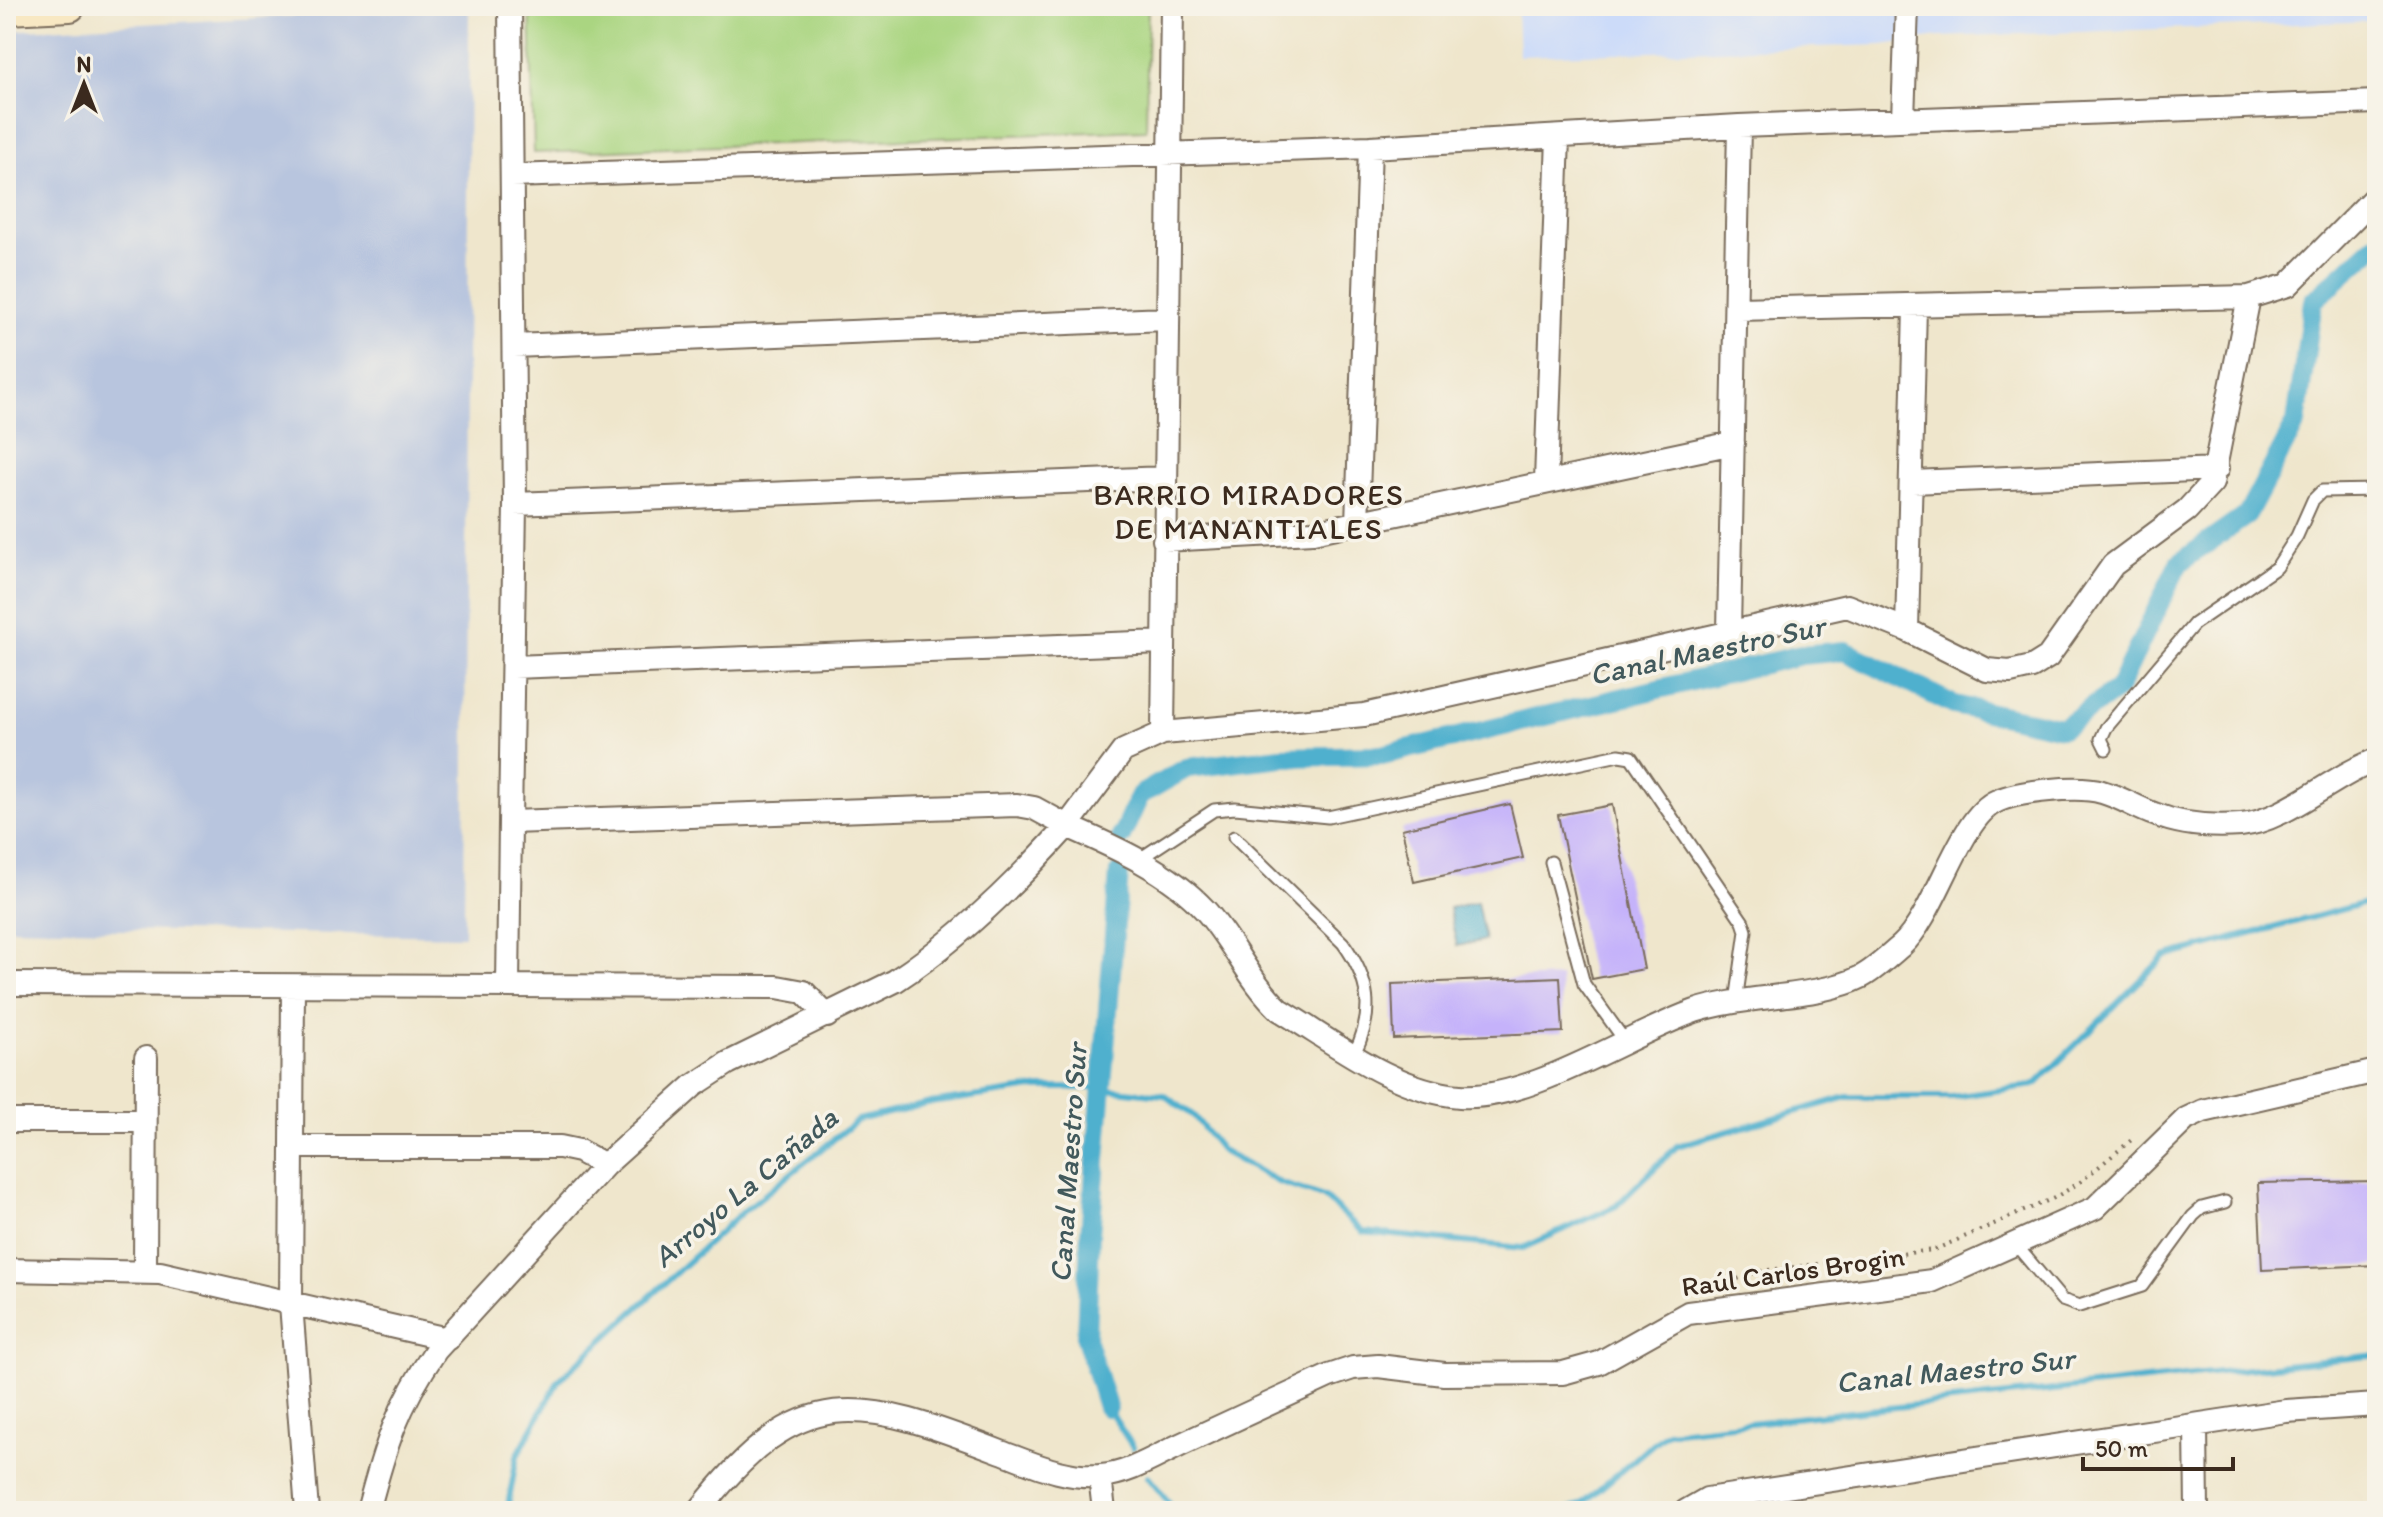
<svg xmlns="http://www.w3.org/2000/svg" width="2383" height="1517" font-family="Itim,sans-serif">
<style>
.built{fill:#ccdbf9}
.industrial{fill:#b8c5de}
.green{fill:#aad581;stroke:#728050;stroke-width:2}
.water{fill:#4fb0ce;stroke:#456d76;stroke-width:2}
.lines{fill:none;stroke-linecap:round;stroke-linejoin:round}
.stream{stroke:#4fb0ce;stroke-width:6}
.canal{stroke:#4fb0ce;stroke-width:20}
.building{fill:#c5b2fa}
.lane-casing{stroke:#7a6c5b;stroke-width:15}
.street-casing{stroke:#7a6c5b;stroke-width:26}
.secondary-casing{stroke:#7a6c5b;stroke-width:34}
.path{stroke:#7a6c5b;stroke-width:4;stroke-dasharray:2 6;stroke-linecap:butt}
.lane{stroke:#fff;stroke-width:11}
.street{stroke:#fff;stroke-width:22}
.secondary{stroke:#f8e8c3;stroke-width:30}
.labels{text-anchor:middle;dominant-baseline:central;stroke-width:7;stroke-linejoin:round;paint-order:stroke}
.street-label{font-size:28px;fill:#3b2a1e;stroke:#f7f3e8}
.neighbourhood-label{font-size:30px;letter-spacing:2px;fill:#3b2a1e;stroke:#f7f3e8}
.water-label{font-size:30px;font-style:italic;fill:#42595c;stroke:#f7f3e8}
</style>
<rect width="100%" height="100%" fill="#f7f3e8"/>
<filter id="ink" filterUnits="userSpaceOnUse"><feTurbulence type="fractalNoise" baseFrequency=".0125" numOctaves="2"/><feDisplacementMap in="SourceGraphic" scale="16" xChannelSelector="R" yChannelSelector="G"/><feConvolveMatrix kernelMatrix="1 2 1 2 8 2 1 2 1" color-interpolation-filters="sRGB"/></filter>
<filter id="wash" filterUnits="userSpaceOnUse"><feTurbulence type="fractalNoise" baseFrequency=".006" numOctaves="4" result="noise"/><feDisplacementMap in="SourceGraphic" scale="32" xChannelSelector="R" yChannelSelector="G"/><feGaussianBlur stdDeviation="1.8" result="paint"/><feColorMatrix in="noise" values="0 0 0 0 0 0 0 0 0 0 0 0 0 0 0 0 0 1.4 0 .05"/><feComposite in="paint" operator="in"/></filter>
<g filter="url(#wash)">
<rect width="100%" height="100%" fill="#efe6cc"/>
<path class="built" d="M 1517,6 L 2377,6 L 2377,21 L 1939,37 L 1882,45 L 1519,56 Z"/>
<path class="industrial" d="M 469,7 L 464,936 L 6,928 L 6,31 Z"/>
<path class="green" d="M 530,6 L 1148,6 L 1146,130 L 534,153 Z"/>
<path class="water" d="M 1477,902 L 1485,940 L 1457,946 L 1449,908 Z"/>
<g class="lines">
<path class="stream" d="M 1107,1407 L 1133,1447
M 1148,1477 L 1176,1511
M 507,1511 L 517,1456 L 559,1380 L 740,1214 L 858,1120 L 931,1103 L 1033,1088 L 1096,1088 L 1164,1095 L 1194,1116 L 1222,1151 L 1280,1183 L 1324,1197 L 1363,1232 L 1523,1248 L 1616,1206 L 1677,1146 L 1847,1097 L 1952,1097 L 2035,1085 L 2164,957 L 2377,900
M 1567,1511 L 1582,1504 L 1667,1432 L 2377,1355"/>
<path class="canal" d="M 1121,837 L 1140,795 L 1187,768 L 1282,757 L 1382,755 L 1801,655 L 1845,651 L 1954,705 L 2062,728 L 2118,689 L 2179,563 L 2247,515 L 2296,423 L 2313,301 L 2377,244
M 1107,1407 L 1086,1338 L 1090,1235 L 1119,873"/>
</g>
<g id="blocks">
<path class="building" d="M 1510,804 L 1523,858 L 1414,882 L 1402,829 Z
M 1612,805 L 1644,969 L 1592,979 L 1558,815 Z
M 1560,977 L 1563,1032 L 1394,1039 L 1392,984 Z
M 2377,1181 L 2377,1265 L 2262,1270 L 2258,1183 Z"/>
</g>
</g>
<g filter="url(#ink)">
<use href="#blocks" fill-opacity="0" stroke="#7a6c5b" stroke-width="2"/>
<g class="lines">
<defs>
<path id="lane" d="M 2106,749 L 2101,739 L 2106,728 L 2194,624 L 2277,567 L 2297,536 L 2313,500 L 2322,491 L 2377,490
M 1234,837 L 1343,943 C 1370,980 1375,1013 1354,1054
M 1138,860 L 1214,810 L 1235,808 L 1328,817 L 1619,755 L 1631,757 L 1743,922 L 1746,931 L 1736,1002
M 1551,862 L 1584,984 L 1625,1041
M 2016,1245 L 2062,1300 L 2079,1306 L 2142,1286 L 2193,1216 L 2202,1208 L 2225,1202"/>
<path id="street" d="M 510,6 L 515,504 L 510,822 L 1017,805 L 1034,808 L 1067,826 L 1123,751 L 1163,733 L 1364,715 L 1847,606 L 1907,630 L 1987,670 L 2010,672 L 2032,667 L 2048,657 L 2113,565 L 2187,510 L 2212,483 L 2249,297 L 2288,285 L 2377,195
M 1903,119 L 1907,6
M 512,176 L 1370,147 L 1739,126 L 2377,102
M 1738,309 L 2249,297
M 514,346 L 1166,319
M 1546,481 L 1558,137
M 1912,482 L 2217,469
M 515,504 L 1165,478
M 1357,523 L 1370,147
M 1164,540 L 1313,532 L 1733,443
M 1907,630 L 1915,307
M 1729,631 L 1739,126
M 513,667 L 1163,642
M 1163,733 L 1172,6
M 6,984 L 777,987 L 804,992 L 827,1016
M 293,986 L 291,1304 L 307,1511
M 508,986 L 510,822
M 6,1121 L 145,1121
M 292,1147 L 560,1147 L 579,1151 L 605,1165
M 6,1270 L 160,1273 L 447,1339
M 145,1271 L 146,1058
M 2196,1426 L 2197,1511
M 1100,1476 L 1104,1511
M 368,1511 C 385,1446 397,1407 436,1350 L 605,1165 L 693,1086 L 728,1063 L 895,981 C 958,940 1017,882 1067,826 C 1115,847 1169,871 1205,910 C 1233,941 1249,981 1280,1010 C 1335,1043 1394,1091 1460,1096 C 1530,1101 1627,1035 1695,1011 C 1743,995 1820,998 1861,977 C 1875,970 1889,956 1901,946 C 1937,913 1959,817 1997,801 C 2019,791 2079,785 2102,792 C 2120,797 2137,808 2154,814 C 2181,825 2213,827 2241,825 C 2286,821 2333,775 2377,760
M 699,1511 C 801,1380 859,1397 1001,1452 C 1034,1464 1065,1479 1101,1476 C 1128,1474 1155,1457 1180,1445 C 1229,1422 1279,1399 1329,1376 L 1353,1368 L 1378,1366 L 1444,1374 L 1563,1373 L 1599,1363 L 1688,1313 L 1932,1281 L 2095,1208 L 2186,1119 L 2203,1111 L 2377,1071
M 1686,1511 L 1707,1499 L 2286,1411 L 2377,1405"/>
<path id="secondary" d="M 6,9 L 70,6"/>
</defs>
<use href="#lane" class="lane-casing"/>
<use href="#street" class="street-casing"/>
<use href="#secondary" class="secondary-casing"/>
<path class="path" d="M 1715,1287 L 1760,1271 L 1934,1250 L 2054,1198 L 2079,1183 L 2135,1137"/>
<use href="#lane" class="lane"/>
<use href="#street" class="street"/>
<use href="#secondary" class="secondary"/>
</g>
</g>
<g class="labels">
<g class="street-label">
<text transform="translate(1793 1271) rotate(-8)">Raúl Carlos Brogin</text>
</g>
<g class="neighbourhood-label">
<text x="1249" y="494">BARRIO MIRADORES<tspan x="1249" dy="34">DE MANANTIALES</tspan></text>
</g>
<g class="water-label">
<text transform="translate(1707 650) rotate(-12)">Canal Maestro Sur</text>
<text transform="translate(1068 1163) rotate(-86)">Canal Maestro Sur</text>
<text transform="translate(745 1187) rotate(-40)">Arroyo La Cañada</text>
<text transform="translate(1955 1370) rotate(-6)">Canal Maestro Sur</text>
</g>
</g>
<rect width="2383" height="1517" fill="none" stroke="#f7f3e8" stroke-width="32"/>
<g transform="translate(84 84)" stroke="#f7f3e8" stroke-width="6" paint-order="stroke">
<path d="M0-6L14 30L0 20L-14 30Z" fill="#3b2a1e"/>
<text y="-12" font-size="22" font-weight="bold" text-anchor="middle" fill="#3b2a1e">N</text>
</g>
<path d="M2083 1457v12h150v-12" fill="none" stroke="#3b2a1e" stroke-width="4"/>
<text x="2095" y="1457" font-size="24" fill="#3b2a1e" stroke="#f7f3e8" stroke-width="6" paint-order="stroke">50 m</text>
</svg>
